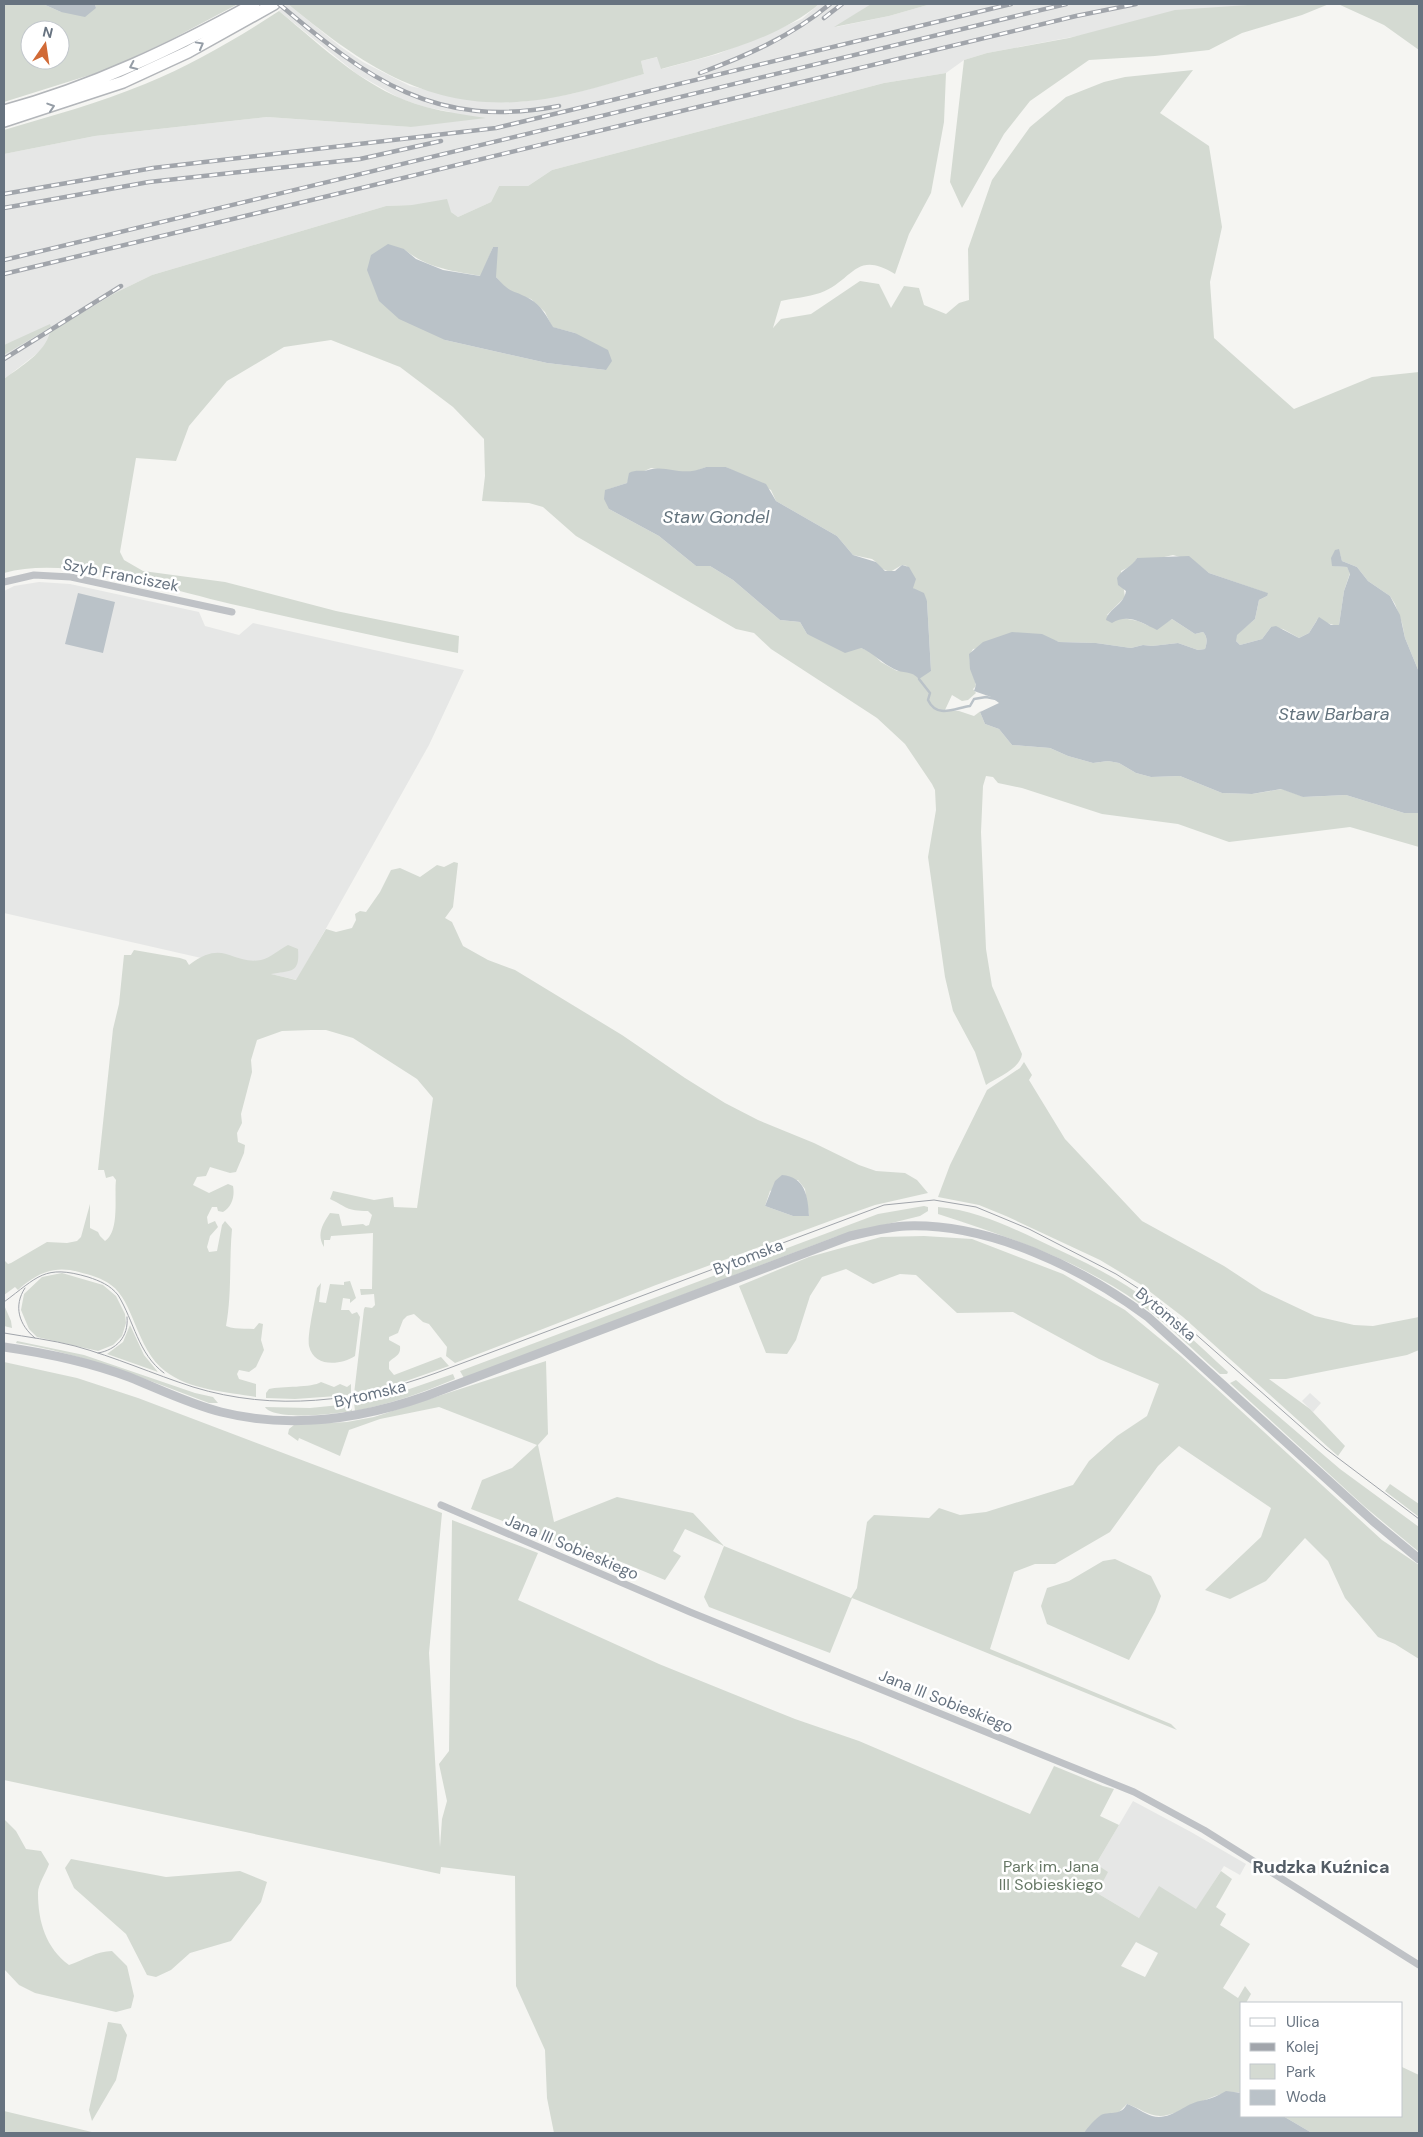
<svg xmlns="http://www.w3.org/2000/svg" width="1423" height="2137" font-family="'DM Sans',sans-serif">
<style>
.built{fill:#e6e7e6}
.green{fill:#d4dad2;fill-rule:evenodd}
.water{fill:#bac2c8}
.lines{fill:none;stroke-linecap:round;stroke-linejoin:round}
.stream{stroke:#bac2c8;stroke-width:2.5}
.primary-casing{stroke:#b3b6ba;stroke-width:14}
.minor{stroke:#bfc2c6;stroke-width:7}
.tertiary{stroke:#bfc2c6;stroke-width:9}
.primary{stroke:#fff;stroke-width:11}
.tram{stroke:#a1a5ab;stroke-width:1}
.rail-casing{stroke:#a1a5ab;stroke-width:4.5}
.rail{stroke:#fff;stroke-width:2.5;stroke-dasharray:8;stroke-linecap:butt}
.oneway{stroke:#959da6}
.labels{text-anchor:middle;dominant-baseline:central;stroke-width:5;stroke-linejoin:round;paint-order:stroke}
.street-label{font-size:16px;fill:#677380;stroke:#fff}
.park-label{font-size:16px;fill:#677866;stroke:#fff}
.water-label{font-size:18px;font-style:italic;fill:#63737d;stroke:#fff}
.neighbourhood-label{font-size:18px;font-weight:bold;fill:#545d66;stroke:#fff}
</style>
<rect width="100%" height="100%" fill="#f5f5f2"/>
<path class="built" d="M 288,4 L 341,47 L 363,62 L 410,86 L 463,98 L 520,102 L 571,94 L 644,74 L 641,61 L 658,57 L 662,69 L 718,54 L 802,19 L 819,4 L 871,4 L 836,27 L 889,16 L 931,4 L 1262,4 L 1233,7 L 987,53 L 964,60 L 946,73 L 884,83 L 552,170 L 528,186 L 499,186 L 491,202 L 458,217 L 451,212 L 412,205 L 386,206 L 152,275 L 115,293 L 50,332 L 48,344 L 39,352 L 4,379 L 4,355 L 9,352 L 20,339 L 4,345 L 4,154 L 95,136 L 267,117 L 411,127 L 451,112 L 425,107 L 401,99 L 357,74 L 279,11 Z
M 39,582 L 70,584 L 199,612 L 205,626 L 239,635 L 253,623 L 464,670 L 429,745 L 297,980 L 4,913 L 4,591 L 14,586 Z
M 1310,1393 L 1321,1403 L 1313,1412 L 1302,1401 Z
M 1133,1801 L 1191,1832 L 1246,1864 L 1240,1875 L 1224,1866 L 1196,1910 L 1139,1918 L 1097,1893 L 1096,1864 Z"/>
<path class="green" d="M 4,4 L 43,4 L 61,12 L 96,8 L 95,4 L 238,4 L 170,40 L 109,69 L 4,102 ZM 30,30 L 60,30 L 60,60 L 30,60 Z
M 288,4 L 819,4 C 780,38 711,56 661,69 L 657,57 L 641,61 L 644,74 C 611,83 578,94 545,99 C 436,116 367,69 288,4 Z
M 871,4 L 931,4 L 889,16 L 834,27 Z
M 1262,4 L 1329,4 L 1302,15 L 1242,33 L 1209,50 L 1155,56 L 1089,60 L 1030,101 L 1004,134 L 962,208 L 950,182 L 964,60 L 987,53 L 1069,38 L 1175,10 Z
M 1338,4 L 1419,4 L 1419,50 L 1384,25 Z
M 279,11 C 324,48 368,92 426,107 C 445,112 466,115 486,118 L 411,127 L 267,117 L 95,136 L 4,154 L 4,130 C 51,116 99,103 145,84 C 193,64 236,39 279,11 Z
M 1193,70 L 1160,113 L 1209,146 L 1222,227 L 1210,282 L 1214,338 L 1294,409 L 1372,377 L 1419,372 L 1419,672 L 1405,638 L 1402,623 L 1395,604 L 1390,596 L 1368,581 L 1357,567 L 1342,561 L 1340,554 L 1334,553 L 1332,562 L 1335,566 L 1347,567 L 1350,573 L 1344,591 L 1339,625 L 1337,626 L 1317,620 L 1309,633 L 1299,638 L 1283,629 L 1271,627 L 1262,639 L 1240,645 L 1236,641 L 1236,635 L 1255,619 L 1259,600 L 1267,596 L 1267,593 L 1209,573 L 1194,561 L 1173,555 L 1160,558 L 1137,558 L 1133,565 L 1121,571 L 1125,597 L 1107,615 L 1138,621 L 1149,626 L 1164,624 L 1172,619 L 1195,634 L 1203,632 C 1208,637 1207,643 1205,649 L 1198,650 L 1178,643 L 1152,646 L 1143,645 L 1131,648 L 1096,643 L 1059,642 L 1047,638 L 973,649 C 965,661 974,673 976,686 L 973,689 L 976,693 L 968,700 L 962,701 L 952,695 L 945,710 L 959,711 L 974,716 L 982,710 L 980,712 L 985,724 L 999,729 L 1012,745 L 1050,748 L 1068,756 L 1093,763 L 1108,761 L 1119,763 L 1136,773 L 1151,777 L 1180,776 L 1222,793 L 1252,794 L 1282,789 L 1304,797 L 1346,795 L 1404,813 L 1419,813 L 1419,847 L 1350,827 L 1229,842 L 1178,824 L 1102,814 L 1022,788 L 998,783 L 993,777 L 986,776 L 983,786 L 981,832 L 986,949 L 992,986 L 1022,1054 C 1020,1069 998,1077 986,1085 L 975,1052 L 953,1011 L 945,977 L 928,857 L 936,810 L 935,790 L 932,784 L 905,744 L 877,718 L 771,649 L 754,633 L 736,629 L 576,536 L 543,507 L 529,503 L 482,501 L 485,476 L 484,439 L 453,407 L 400,367 L 331,340 L 284,347 L 227,381 L 189,426 L 176,461 L 136,458 L 120,552 L 124,560 L 143,571 L 225,582 L 336,611 L 459,636 L 458,653 C 382,638 307,621 231,604 C 165,589 70,555 4,573 L 4,379 C 21,366 45,353 50,332 L 115,293 L 152,275 L 386,206 L 412,205 L 447,199 L 451,212 L 458,217 L 491,202 L 499,186 L 528,186 L 552,170 L 884,83 L 946,73 L 944,122 L 931,193 L 909,234 L 895,274 C 855,249 853,281 820,293 C 808,297 794,298 781,301 L 773,328 L 781,319 L 811,314 L 860,281 L 879,284 L 891,308 L 904,286 L 919,288 L 924,305 L 946,314 L 959,303 L 969,300 L 968,249 L 992,180 L 1030,127 L 1066,97 L 1104,82 L 1125,77 ZM 493,247 L 496,277 L 509,292 L 531,299 L 545,312 L 552,327 L 575,333 L 606,370 L 547,363 L 445,340 L 404,249 C 426,268 453,271 481,276 ZM 706,467 L 726,467 L 771,490 L 776,501 L 837,536 L 853,555 L 872,559 L 876,562 L 880,568 L 890,572 L 902,565 L 907,566 L 913,588 L 927,601 L 931,671 L 915,675 L 908,671 L 897,671 L 881,662 L 871,652 L 861,648 L 807,634 L 800,622 L 780,620 L 733,580 L 710,566 L 696,566 L 659,536 L 609,509 L 609,489 L 627,483 L 629,478 L 651,468 L 684,473 L 694,472 Z
M 50,324 L 51,327 L 4,355 L 4,345 Z
M 454,862 L 458,863 L 453,907 L 445,918 L 452,922 L 463,946 L 488,960 L 515,970 L 622,1035 L 685,1078 L 725,1103 L 758,1120 L 814,1143 L 859,1165 L 876,1171 L 905,1173 L 917,1180 L 928,1193 L 875,1205 L 838,1218 L 656,1285 L 455,1363 L 446,1356 L 447,1347 L 429,1324 L 423,1322 L 414,1314 L 407,1316 L 403,1320 L 398,1333 L 389,1337 L 389,1340 L 400,1346 C 401,1356 395,1356 389,1362 L 389,1369 L 394,1375 L 441,1357 L 449,1366 L 389,1387 L 354,1394 L 364,1309 L 365,1307 L 372,1308 L 375,1305 L 374,1294 L 361,1295 L 360,1289 L 372,1289 L 373,1233 L 331,1236 L 330,1240 L 324,1240 L 324,1247 C 316,1234 323,1224 330,1213 L 339,1214 L 342,1226 L 363,1224 L 366,1226 L 369,1225 L 372,1215 L 368,1211 C 346,1211 347,1207 330,1199 L 333,1191 L 374,1200 L 393,1197 L 394,1207 L 417,1208 L 433,1098 L 417,1079 L 353,1038 L 326,1030 L 311,1030 L 282,1031 L 257,1040 L 251,1060 L 252,1072 L 241,1114 L 242,1123 L 237,1133 L 238,1142 L 245,1145 L 244,1153 L 236,1172 L 230,1173 L 210,1167 L 206,1176 L 197,1177 L 193,1185 L 209,1193 L 228,1184 L 233,1186 C 235,1196 232,1207 223,1212 L 218,1211 L 217,1207 L 212,1207 L 207,1217 L 208,1224 L 215,1221 L 218,1227 L 210,1236 L 207,1247 L 209,1252 L 217,1251 L 222,1225 L 225,1221 L 232,1229 C 229,1261 232,1294 226,1326 C 235,1330 244,1328 254,1329 L 259,1323 L 263,1324 L 261,1340 L 264,1350 L 256,1367 L 249,1372 L 239,1370 L 237,1374 L 239,1379 L 256,1384 L 256,1397 C 227,1392 189,1390 165,1371 C 136,1349 134,1301 111,1285 C 102,1278 90,1275 79,1272 C 54,1265 37,1273 18,1290 L 15,1287 L 4,1295 L 4,1260 L 8,1264 L 11,1263 L 47,1242 L 67,1243 L 77,1241 L 81,1237 L 90,1204 L 90,1228 L 98,1232 L 100,1236 L 105,1241 C 120,1231 114,1196 116,1180 L 113,1176 L 106,1178 L 104,1170 L 98,1170 L 113,1029 L 119,1004 L 124,955 L 131,955 L 134,950 L 180,958 L 186,960 L 189,965 C 225,938 230,965 261,960 C 270,958 280,949 288,945 L 298,949 C 300,974 291,970 271,974 L 296,980 L 326,929 L 336,932 L 352,928 L 356,920 L 355,914 L 360,911 L 366,912 L 380,892 L 391,870 L 400,868 L 420,877 L 437,865 L 444,867 ZM 798,1180 L 805,1189 L 809,1216 L 793,1216 L 765,1206 L 770,1191 Z
M 1024,1062 L 1032,1075 L 1029,1080 L 1065,1139 L 1142,1221 L 1224,1266 L 1262,1291 L 1315,1316 L 1354,1325 L 1373,1326 L 1419,1317 L 1419,1350 L 1407,1355 L 1286,1379 L 1269,1379 L 1310,1409 L 1345,1446 L 1338,1456 L 1183,1317 L 1140,1284 L 1100,1260 L 1006,1216 L 979,1205 L 938,1197 L 950,1165 L 987,1090 L 1020,1068 Z
M 924,1206 L 928,1207 L 928,1211 L 920,1216 L 835,1237 L 464,1378 L 460,1371 L 878,1214 Z
M 938,1207 C 974,1210 1006,1225 1038,1240 C 1071,1256 1106,1271 1136,1292 C 1169,1315 1198,1345 1228,1372 L 1227,1374 L 1220,1374 C 1194,1351 1168,1324 1140,1304 C 1079,1260 1008,1237 938,1214 Z
M 924,1236 L 972,1239 L 1063,1274 L 1125,1310 L 1181,1356 L 1382,1540 L 1419,1565 L 1419,1659 L 1395,1644 L 1378,1637 L 1345,1598 L 1328,1561 L 1305,1538 L 1266,1581 L 1230,1599 L 1205,1590 L 1261,1537 L 1271,1508 L 1179,1446 L 1158,1466 L 1110,1532 L 1055,1564 L 1035,1564 L 1014,1572 L 990,1649 L 1171,1724 L 1177,1730 L 852,1598 L 830,1653 L 709,1607 L 704,1597 L 724,1546 L 685,1529 L 673,1551 L 681,1556 L 665,1580 L 597,1552 L 593,1560 L 545,1537 L 471,1509 L 482,1480 L 512,1468 L 537,1445 L 439,1407 L 380,1419 L 349,1430 L 340,1456 L 299,1438 L 298,1441 L 288,1434 L 289,1429 L 294,1425 L 347,1422 L 374,1417 L 546,1361 L 548,1434 L 538,1445 L 554,1522 L 617,1497 L 693,1513 L 724,1546 L 851,1598 L 857,1588 L 867,1522 L 874,1515 L 929,1518 L 939,1508 L 960,1515 L 986,1512 L 1073,1485 L 1089,1461 L 1117,1436 L 1147,1416 L 1159,1384 L 1099,1359 L 1013,1312 L 957,1313 L 916,1275 L 900,1274 L 873,1284 L 846,1269 L 822,1277 L 810,1296 L 796,1340 L 787,1354 L 766,1353 L 739,1286 L 809,1257 L 881,1237 Z
M 62,1273 L 103,1285 L 116,1296 L 125,1314 L 126,1323 L 122,1336 L 113,1345 L 98,1351 L 37,1337 L 29,1329 L 21,1310 L 24,1294 L 42,1277 Z
M 350,1281 L 356,1298 L 350,1303 L 350,1299 L 343,1298 L 341,1310 L 349,1310 L 352,1314 L 357,1312 L 360,1317 L 355,1356 C 341,1365 314,1368 309,1346 C 307,1335 315,1301 317,1288 L 321,1283 L 319,1302 L 326,1303 L 330,1284 L 344,1285 L 344,1282 Z
M 4,1305 L 11,1321 L 12,1328 L 4,1326 Z
M 130,1325 L 144,1355 L 158,1372 L 107,1354 L 123,1342 Z
M 17,1341 L 84,1355 L 195,1393 L 213,1397 L 218,1403 L 209,1403 C 145,1379 84,1354 16,1343 Z
M 4,1362 L 77,1378 L 138,1398 L 442,1513 L 429,1653 L 440,1847 L 442,1819 L 447,1801 L 439,1764 L 449,1751 L 452,1520 L 538,1553 L 518,1600 L 659,1664 L 795,1719 L 859,1741 L 1030,1814 L 1054,1766 L 1103,1786 L 1114,1789 L 1100,1816 L 1119,1825 L 1096,1864 L 1108,1872 L 1097,1893 L 1139,1918 L 1159,1886 L 1196,1909 L 1221,1871 L 1232,1879 L 1216,1907 L 1226,1914 L 1220,1925 L 1250,1944 L 1223,1988 L 1238,1998 L 1245,1986 L 1251,1994 L 1246,2003 L 1242,2003 L 1242,2093 C 1219,2086 1184,2115 1160,2116 C 1148,2116 1138,2107 1127,2104 L 1118,2113 L 1100,2116 L 1084,2133 L 554,2133 L 547,2098 L 545,2050 L 516,1986 L 515,1876 L 441,1867 L 440,1874 L 4,1780 ZM 1136,1942 L 1158,1953 L 1145,1977 L 1121,1966 Z
M 453,1374 L 455,1379 C 422,1393 390,1404 355,1411 L 354,1403 L 392,1395 Z
M 1236,1380 L 1340,1469 L 1419,1527 L 1419,1552 L 1365,1507 L 1230,1383 Z
M 321,1382 L 334,1387 L 340,1384 L 347,1387 L 351,1384 L 351,1395 L 295,1399 L 266,1398 L 266,1393 L 269,1389 C 282,1386 312,1388 321,1382 Z
M 350,1404 L 352,1411 C 335,1414 274,1421 265,1407 L 310,1408 Z
M 1390,1484 L 1419,1504 L 1419,1517 L 1385,1491 Z
M 1115,1559 L 1151,1576 L 1161,1596 L 1155,1612 L 1129,1660 L 1047,1624 L 1041,1606 L 1047,1588 L 1069,1581 L 1103,1561 Z
M 4,1819 L 16,1831 L 26,1849 L 41,1851 L 49,1864 C 46,1873 38,1884 38,1893 C 38,1922 46,1948 69,1965 C 84,1960 97,1951 112,1951 L 127,1966 L 134,1996 L 131,2008 L 116,2012 L 35,1993 L 19,1985 L 4,1969 Z
M 71,1859 L 166,1877 L 240,1871 L 267,1882 L 261,1902 L 231,1941 L 190,1953 L 171,1970 L 156,1977 L 147,1975 L 126,1934 L 74,1888 L 65,1868 Z
M 108,2022 L 121,2024 L 127,2035 L 116,2080 L 92,2121 L 89,2110 Z
M 1402,2067 L 1419,2075 L 1419,2133 L 1312,2133 L 1283,2116 L 1402,2116 Z
M 4,2111 L 96,2133 L 4,2133 Z"/>
<path class="water" d="M 43,4 L 95,4 L 96,8 L 85,17 L 61,12 Z
M 388,244 L 404,249 L 416,259 L 443,270 L 480,276 L 493,247 L 498,247 L 496,277 C 512,295 512,289 530,299 C 541,305 547,317 553,327 L 575,333 L 608,350 L 612,361 L 606,370 L 547,363 L 445,340 L 399,319 L 379,301 L 367,270 L 371,255 Z
M 706,467 L 726,467 L 766,484 L 776,501 L 837,536 L 853,555 L 876,562 L 885,571 L 895,571 L 902,565 L 909,567 L 916,579 L 913,588 L 924,593 L 927,601 L 931,671 L 919,679 C 911,670 903,674 894,669 C 882,663 873,653 861,648 L 845,653 L 807,634 L 800,622 L 780,620 L 733,580 L 710,566 L 696,566 L 659,536 L 609,509 L 604,499 L 605,490 L 627,483 L 629,473 C 636,469 641,472 648,470 C 669,464 680,478 706,467 Z
M 1339,549 L 1342,561 L 1357,567 L 1368,581 L 1390,596 L 1400,615 L 1405,638 L 1419,672 L 1419,813 L 1404,813 L 1346,795 L 1303,797 L 1281,789 L 1252,794 L 1222,793 L 1180,776 L 1151,777 L 1136,773 L 1119,763 L 1108,761 L 1093,763 L 1068,756 L 1050,748 L 1012,745 L 999,729 L 985,724 L 980,712 L 999,703 L 991,697 L 974,691 L 976,685 L 970,669 L 969,654 L 983,642 L 1012,632 L 1042,634 L 1059,642 L 1096,643 L 1131,648 L 1143,645 L 1152,646 L 1178,643 L 1198,650 L 1205,649 C 1207,643 1208,637 1203,632 L 1195,634 L 1172,619 L 1157,630 C 1142,623 1128,613 1112,623 L 1106,620 C 1109,608 1124,605 1126,591 L 1118,585 L 1117,578 C 1123,568 1132,567 1137,558 L 1189,556 L 1209,573 L 1268,593 L 1267,596 L 1259,600 L 1255,619 L 1237,635 L 1236,641 L 1240,645 L 1262,639 L 1271,627 L 1276,626 L 1299,638 L 1309,633 L 1319,617 L 1331,625 L 1339,625 L 1344,591 L 1350,574 L 1347,567 L 1332,566 L 1331,558 L 1335,550 Z
M 78,593 L 115,602 L 103,653 L 65,644 Z
M 782,1175 C 805,1177 808,1196 809,1216 L 793,1216 L 765,1206 L 775,1181 Z
M 1226,2091 L 1242,2093 L 1242,2116 L 1283,2116 L 1312,2133 L 1084,2133 C 1087,2128 1096,2118 1101,2115 C 1111,2111 1121,2116 1127,2104 C 1136,2107 1143,2113 1152,2116 C 1171,2121 1184,2104 1200,2101 C 1210,2099 1216,2097 1226,2091 Z"/>
<g class="lines">
<path class="stream" d="M 919,679 L 930,693 L 928,700 C 937,719 955,708 970,706 L 974,699 L 986,697 L 996,699"/>
<defs>
<path id="primary" d="M 4,111 C 93,87 174,48 254,4
M 4,121 L 123,82 L 188,52 L 274,4"/>
</defs>
<use href="#primary" class="primary-casing"/>
<path class="minor" d="M 4,582 L 34,575 L 71,577 L 232,612
M 441,1505 L 690,1612 L 1134,1792 L 1204,1830 L 1419,1965"/>
<path class="tertiary" d="M 4,1347 C 46,1353 89,1362 129,1377 C 159,1389 189,1404 221,1412 C 289,1429 361,1419 426,1396 L 850,1236 C 868,1232 887,1227 906,1226 C 990,1223 1082,1268 1148,1317 L 1373,1521 L 1419,1559"/>
<use href="#primary" class="primary"/>
<path class="tram" d="M 25,1288 C 13,1306 19,1325 35,1338
M 4,1302 C 38,1277 44,1264 88,1277 C 100,1281 110,1285 118,1295 C 134,1321 138,1354 164,1373
M 4,1333 C 27,1337 52,1340 75,1346 C 115,1357 153,1374 193,1387 C 275,1412 357,1402 436,1373 L 884,1205 L 934,1200 L 976,1207 L 1029,1229 L 1116,1274 L 1158,1301 L 1326,1449 L 1419,1519
M 98,1353 C 116,1350 129,1337 127,1317"/>
<defs>
<path id="rail" d="M 279,4 C 368,79 435,130 559,106
M 824,18 L 842,4
M 700,73 C 746,56 792,36 830,4
M 4,194 L 153,168 L 496,128 L 1011,4
M 4,208 L 149,182 L 360,159 L 441,141
M 4,260 L 1066,4
M 4,274 L 1076,16 L 1136,4
M 4,359 L 121,286"/>
</defs>
<use href="#rail" class="rail-casing"/>
<use href="#rail" class="rail"/>
</g>
<defs><path id="oneway-chevron" d="M-2-3.5L2.5 0L-2 3.5" fill="none" stroke-width="1.6" stroke-linecap="round" stroke-linejoin="round" transform="scale(1.25)"/></defs>
<g class="oneway">
<use href="#oneway-chevron" transform="translate(200 45) rotate(-29)"/>
<use href="#oneway-chevron" transform="translate(133 66) rotate(155)"/>
<use href="#oneway-chevron" transform="translate(51 107) rotate(-18)"/>
</g>
<g class="labels">
<g class="street-label">
<text transform="translate(121 575) rotate(11)">Szyb Franciszek</text>
<text transform="translate(748 1257) rotate(-21)">Bytomska</text>
<text transform="translate(1166 1314) rotate(40)">Bytomska</text>
<text transform="translate(370 1394) rotate(-13)">Bytomska</text>
<text transform="translate(572 1547) rotate(23)">Jana III Sobieskiego</text>
<text transform="translate(946 1701) rotate(22)">Jana III Sobieskiego</text>
</g>
<g class="park-label">
<text x="1051" y="1866">Park im. Jana<tspan x="1051" dy="18">III Sobieskiego</tspan></text>
</g>
<g class="water-label">
<text x="716" y="517">Staw Gondel</text>
<text x="1334" y="714">Staw Barbara</text>
</g>
<g class="neighbourhood-label">
<text x="1321" y="1867">Rudzka Kuźnica</text>
</g>
</g>
<rect width="1423" height="2137" fill="none" stroke="#677380" stroke-width="10"/>
<rect x="1240" y="2002" width="162" height="115" fill="#ffffff" stroke="#c2c7cc"/>
<rect x="1250" y="2018" width="25" height="8" fill="#ffffff" stroke="#c2c7cc"/>
<text x="1286" y="2027" font-size="15" fill="#677380">Ulica</text>
<rect x="1250" y="2043" width="25" height="8" fill="#a1a5ab" stroke="#c2c7cc"/>
<text x="1286" y="2052" font-size="15" fill="#677380">Kolej</text>
<rect x="1250" y="2064" width="25" height="15" fill="#d4dad2" stroke="#c2c7cc"/>
<text x="1286" y="2077" font-size="15" fill="#677380">Park</text>
<rect x="1250" y="2090" width="25" height="15" fill="#bac2c8" stroke="#c2c7cc"/>
<text x="1286" y="2102" font-size="15" fill="#677380">Woda</text>
<g transform="translate(45 45) rotate(13)"><circle r="24" fill="#ffffff" stroke="#c2c7cc"/>
<path d="M0-4L9 19L0 12L-9 19Z" fill="#d16a36"/>
<text y="-8" font-size="14" font-weight="bold" text-anchor="middle" fill="#677380">N</text>
</g>
</svg>
